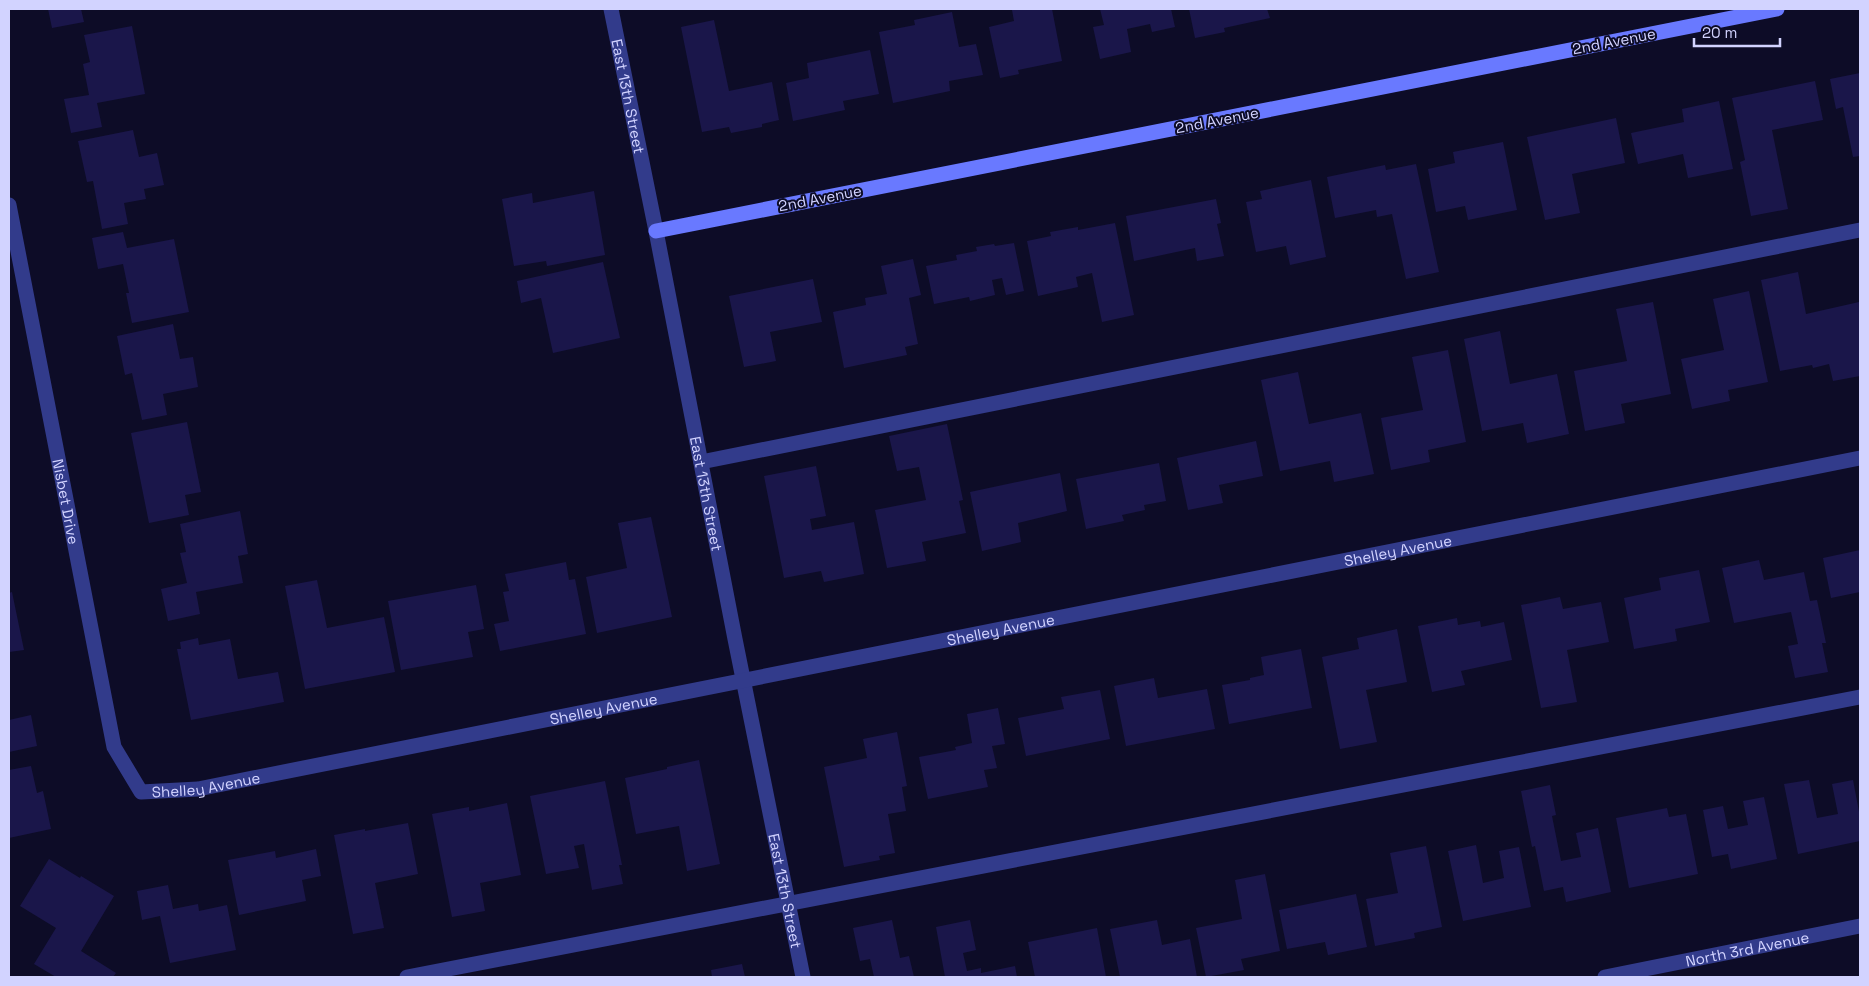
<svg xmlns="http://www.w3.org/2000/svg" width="1869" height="986" font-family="'Space Grotesk',sans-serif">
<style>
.building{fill:#1a164a}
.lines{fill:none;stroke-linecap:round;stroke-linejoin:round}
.lane{stroke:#323b8b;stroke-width:15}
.street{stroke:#323b8b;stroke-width:15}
.secondary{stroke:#6979ff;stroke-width:15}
.labels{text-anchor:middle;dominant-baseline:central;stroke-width:4;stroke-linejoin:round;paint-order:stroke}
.street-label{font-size:15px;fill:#d2d3ff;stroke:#0d0c27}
</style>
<rect width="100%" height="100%" fill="#0d0c27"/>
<path class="building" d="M 48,9 L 81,9 L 84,22 L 52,28 Z
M 1016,9 L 1052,9 L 1062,61 L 1018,70 L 1019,74 L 1000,78 L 989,27 L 1014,21 L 1012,10 Z
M 1100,9 L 1171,9 L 1175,27 L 1152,32 L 1150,24 L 1127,29 L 1131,52 L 1100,59 L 1093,27 L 1104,25 Z
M 1189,9 L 1267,9 L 1270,18 L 1224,28 L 1225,32 L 1195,38 Z
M 952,12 L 959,47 L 976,44 L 983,75 L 949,81 L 950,91 L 893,103 L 879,32 L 915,25 L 914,20 Z
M 714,20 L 729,91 L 772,82 L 779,120 L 762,124 L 762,127 L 731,133 L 729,127 L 702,132 L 681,27 Z
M 132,26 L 145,94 L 97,103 L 102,127 L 71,133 L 64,99 L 89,95 L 83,64 L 90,62 L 84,35 Z
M 870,50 L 879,94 L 843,101 L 845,110 L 793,121 L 786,83 L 809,78 L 807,63 Z
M 1860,73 L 1860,156 L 1853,157 L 1843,107 L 1836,109 L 1830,79 Z
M 1815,81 L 1823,120 L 1772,130 L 1788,209 L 1751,216 L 1740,162 L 1745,160 L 1732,98 Z
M 1719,101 L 1733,169 L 1688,178 L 1683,154 L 1638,164 L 1631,133 L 1684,122 L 1682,109 Z
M 1616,118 L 1625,163 L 1572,174 L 1580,213 L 1545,220 L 1527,137 Z
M 133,130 L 139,157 L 157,153 L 164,185 L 144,189 L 146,199 L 124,203 L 128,224 L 102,229 L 93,181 L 87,182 L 78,141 Z
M 1503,142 L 1517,210 L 1468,220 L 1465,206 L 1436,212 L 1428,169 L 1455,163 L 1453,152 Z
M 1416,164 L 1439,272 L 1406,279 L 1392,214 L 1377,217 L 1376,210 L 1335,218 L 1327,177 L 1385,165 L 1386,170 Z
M 1311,180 L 1326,257 L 1290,265 L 1286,246 L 1256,252 L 1246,202 L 1262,199 L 1260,191 Z
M 594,191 L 605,255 L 547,266 L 546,261 L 514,266 L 502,199 L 532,193 L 533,203 Z
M 1216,199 L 1221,223 L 1217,224 L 1224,256 L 1197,261 L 1195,248 L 1134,261 L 1126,216 Z
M 1115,223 L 1134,315 L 1102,322 L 1092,273 L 1076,277 L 1078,287 L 1038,296 L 1027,241 L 1051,236 L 1050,232 L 1078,227 L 1078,230 Z
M 123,232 L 127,248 L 174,239 L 189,312 L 132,323 L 126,293 L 129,293 L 123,264 L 98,269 L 92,238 Z
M 1014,243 L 1024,291 L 1006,295 L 1002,278 L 992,280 L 995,295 L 970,301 L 969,297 L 934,304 L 926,266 L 957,260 L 956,255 L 977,251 L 976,247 L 994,244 L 995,246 Z
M 913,259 L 921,295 L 909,298 L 918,344 L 905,347 L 907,355 L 844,368 L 833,312 L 866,305 L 865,298 L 887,294 L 881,266 Z
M 603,262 L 620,338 L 553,353 L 541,298 L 521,303 L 517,281 Z
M 1798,272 L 1806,314 L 1859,302 L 1860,376 L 1833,381 L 1829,364 L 1813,368 L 1812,365 L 1780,371 L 1761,280 Z
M 813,279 L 822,322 L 770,332 L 776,361 L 744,367 L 729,296 Z
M 1749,291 L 1768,382 L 1728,390 L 1730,401 L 1692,409 L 1681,359 L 1724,350 L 1713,299 Z
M 1653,302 L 1671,394 L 1621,404 L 1625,423 L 1585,431 L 1574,371 L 1627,361 L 1616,309 Z
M 173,324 L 180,359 L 193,357 L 198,387 L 163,394 L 167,415 L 142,420 L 132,373 L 125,375 L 117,336 Z
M 1500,331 L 1510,384 L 1557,374 L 1569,434 L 1527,443 L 1523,423 L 1482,431 L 1464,339 Z
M 1448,350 L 1466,442 L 1428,450 L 1430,462 L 1391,470 L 1381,418 L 1423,410 L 1412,357 Z
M 1298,372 L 1309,424 L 1361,413 L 1374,474 L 1334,482 L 1330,461 L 1280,471 L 1261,380 Z
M 187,422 L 201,492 L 185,495 L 189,515 L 149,523 L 131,433 Z
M 947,424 L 963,500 L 959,501 L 966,533 L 922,542 L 926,561 L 887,568 L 875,510 L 926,500 L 919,467 L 897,471 L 889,436 Z
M 1256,441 L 1263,476 L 1219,485 L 1223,503 L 1188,510 L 1177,458 Z
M 1159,463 L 1166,501 L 1144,505 L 1145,510 L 1122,515 L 1124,521 L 1086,529 L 1076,479 Z
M 816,466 L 826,516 L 810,519 L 812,530 L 854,522 L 864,574 L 824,582 L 821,571 L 784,578 L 764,476 Z
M 1060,473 L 1067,511 L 1018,523 L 1021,542 L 982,551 L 970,492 Z
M 240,511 L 248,554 L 238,556 L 243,583 L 196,592 L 200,614 L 168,621 L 161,589 L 187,583 L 180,553 L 186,552 L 180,524 Z
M 651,517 L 672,617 L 597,633 L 586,577 L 627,568 L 618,523 Z
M 1860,550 L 1860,592 L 1831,598 L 1823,558 Z
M 1759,560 L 1764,580 L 1804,572 L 1810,601 L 1817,600 L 1826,643 L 1822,643 L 1828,672 L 1795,678 L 1788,646 L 1798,644 L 1791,612 L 1734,623 L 1722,568 Z
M 566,562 L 569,580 L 575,579 L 586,634 L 500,651 L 494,624 L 509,621 L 503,592 L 509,591 L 505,574 Z
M 1699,570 L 1710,622 L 1675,629 L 1677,641 L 1634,649 L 1624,598 L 1661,590 L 1659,578 Z
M 317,580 L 327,628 L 384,617 L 395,672 L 305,689 L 285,586 Z
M 476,585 L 484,629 L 468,632 L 473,657 L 401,670 L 388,601 Z
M 12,592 L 24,650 L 9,652 L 9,593 Z
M 1560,597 L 1563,609 L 1601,602 L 1609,642 L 1567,650 L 1577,702 L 1541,708 L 1521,605 Z
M 1457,618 L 1458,625 L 1480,621 L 1481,627 L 1504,622 L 1512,660 L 1461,671 L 1465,685 L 1432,692 L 1418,626 Z
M 1397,629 L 1407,682 L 1366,690 L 1377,742 L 1340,749 L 1322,657 L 1359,649 L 1357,638 Z
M 198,638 L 199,645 L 230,639 L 238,679 L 278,672 L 284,702 L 191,720 L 177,649 L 181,649 L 180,642 Z
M 1301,649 L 1312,708 L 1229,724 L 1222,685 L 1250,680 L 1250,678 L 1264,675 L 1261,657 Z
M 1154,678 L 1158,698 L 1207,689 L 1215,729 L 1126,746 L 1114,686 Z
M 1100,690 L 1110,739 L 1026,756 L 1018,718 L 1064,709 L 1061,697 Z
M 998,708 L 1005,744 L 992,746 L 997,768 L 984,770 L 988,787 L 928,799 L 919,757 L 956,750 L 955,747 L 972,743 L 967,714 Z
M 31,715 L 37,746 L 9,752 L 9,720 Z
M 897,732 L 907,786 L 902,787 L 906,811 L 888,814 L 895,853 L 879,856 L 880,860 L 844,867 L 824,767 L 867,758 L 863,739 Z
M 699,760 L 720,864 L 687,871 L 679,826 L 636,834 L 625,778 L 667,769 L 667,767 Z
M 31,766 L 37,793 L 43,791 L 51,829 L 9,838 L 9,770 Z
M 1809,780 L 1817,818 L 1838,814 L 1832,784 L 1853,780 L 1860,817 L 1860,841 L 1798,854 L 1784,784 Z
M 605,781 L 622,865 L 619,865 L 623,884 L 592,890 L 584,844 L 574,846 L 579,868 L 546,874 L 530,796 Z
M 1550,785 L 1556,815 L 1552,816 L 1561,861 L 1581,857 L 1576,833 L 1598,828 L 1611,892 L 1566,902 L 1563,887 L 1544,891 L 1535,846 L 1532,847 L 1521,791 Z
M 1764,797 L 1777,859 L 1731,869 L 1728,854 L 1712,857 L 1703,810 L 1723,806 L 1728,829 L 1748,825 L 1743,801 Z
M 507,803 L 521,875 L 480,883 L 485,911 L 452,917 L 432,814 L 469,807 L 469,811 Z
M 1667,808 L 1669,817 L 1686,814 L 1698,874 L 1629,888 L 1616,818 Z
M 408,823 L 418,874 L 375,883 L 384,928 L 353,934 L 334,835 L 365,829 L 365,831 Z
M 1476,845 L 1483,883 L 1504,878 L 1499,851 L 1519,847 L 1531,907 L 1463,921 L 1448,851 Z
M 1426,846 L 1442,927 L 1414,933 L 1415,938 L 1375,946 L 1366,899 L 1398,893 L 1390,853 Z
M 316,849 L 321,876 L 302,880 L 306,901 L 239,915 L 228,860 L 275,851 L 276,858 Z
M 49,859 L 80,878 L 81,876 L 114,896 L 81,951 L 116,973 L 113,977 L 56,977 L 34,964 L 56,928 L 20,906 Z
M 1265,874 L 1280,951 L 1241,959 L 1244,970 L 1206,977 L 1196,928 L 1242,919 L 1235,880 Z
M 168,885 L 173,909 L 198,904 L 199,911 L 227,905 L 236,950 L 170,963 L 160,916 L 142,920 L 137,891 Z
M 1356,894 L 1367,947 L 1328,955 L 1325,942 L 1287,949 L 1279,910 Z
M 892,920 L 900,958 L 909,956 L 914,977 L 874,977 L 870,959 L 860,961 L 853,928 Z
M 970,920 L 976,950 L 963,953 L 967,971 L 981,968 L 981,973 L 1015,966 L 1017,977 L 945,977 L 936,927 Z
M 1157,920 L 1162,945 L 1190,939 L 1197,977 L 1120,977 L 1110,929 Z
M 1097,928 L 1106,977 L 1035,977 L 1028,942 Z
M 742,964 L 745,977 L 712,977 L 711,970 Z"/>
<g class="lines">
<path class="lane" d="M 701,462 L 1860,230
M 407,977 L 1860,697"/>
<g class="street">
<path id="s1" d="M 611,9 L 656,231 L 735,639 L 803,977"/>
<path id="s2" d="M 9,205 L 114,747 L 141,792 L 198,789 L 1860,458"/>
<path id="s3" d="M 1605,977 L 1860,926"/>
</g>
<path class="secondary" d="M 656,231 L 1777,9"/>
</g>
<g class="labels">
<g class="street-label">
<text transform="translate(1614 41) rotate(-11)">2nd Avenue</text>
<text stroke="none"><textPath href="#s1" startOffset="89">East 13th Street</textPath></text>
<text transform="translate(1217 120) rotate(-11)">2nd Avenue</text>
<text transform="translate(820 198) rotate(-11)">2nd Avenue</text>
<text stroke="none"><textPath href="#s1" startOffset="494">East 13th Street</textPath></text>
<text stroke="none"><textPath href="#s2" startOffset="302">Nisbet Drive</textPath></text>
<text stroke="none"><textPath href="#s2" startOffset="1885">Shelley Avenue</textPath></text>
<text stroke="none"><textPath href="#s2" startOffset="1480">Shelley Avenue</textPath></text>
<text stroke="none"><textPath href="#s2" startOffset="1075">Shelley Avenue</textPath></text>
<text stroke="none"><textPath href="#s2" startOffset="670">Shelley Avenue</textPath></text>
<text stroke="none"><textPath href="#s1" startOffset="899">East 13th Street</textPath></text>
<text stroke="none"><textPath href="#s3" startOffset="145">North 3rd Avenue</textPath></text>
</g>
</g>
<rect width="1869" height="986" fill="none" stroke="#d2d3ff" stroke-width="20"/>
<path d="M1694 38v8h86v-8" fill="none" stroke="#d2d3ff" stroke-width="2.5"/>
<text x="1702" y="38" font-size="15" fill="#d2d3ff" stroke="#0d0c27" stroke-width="4" paint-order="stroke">20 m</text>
</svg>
